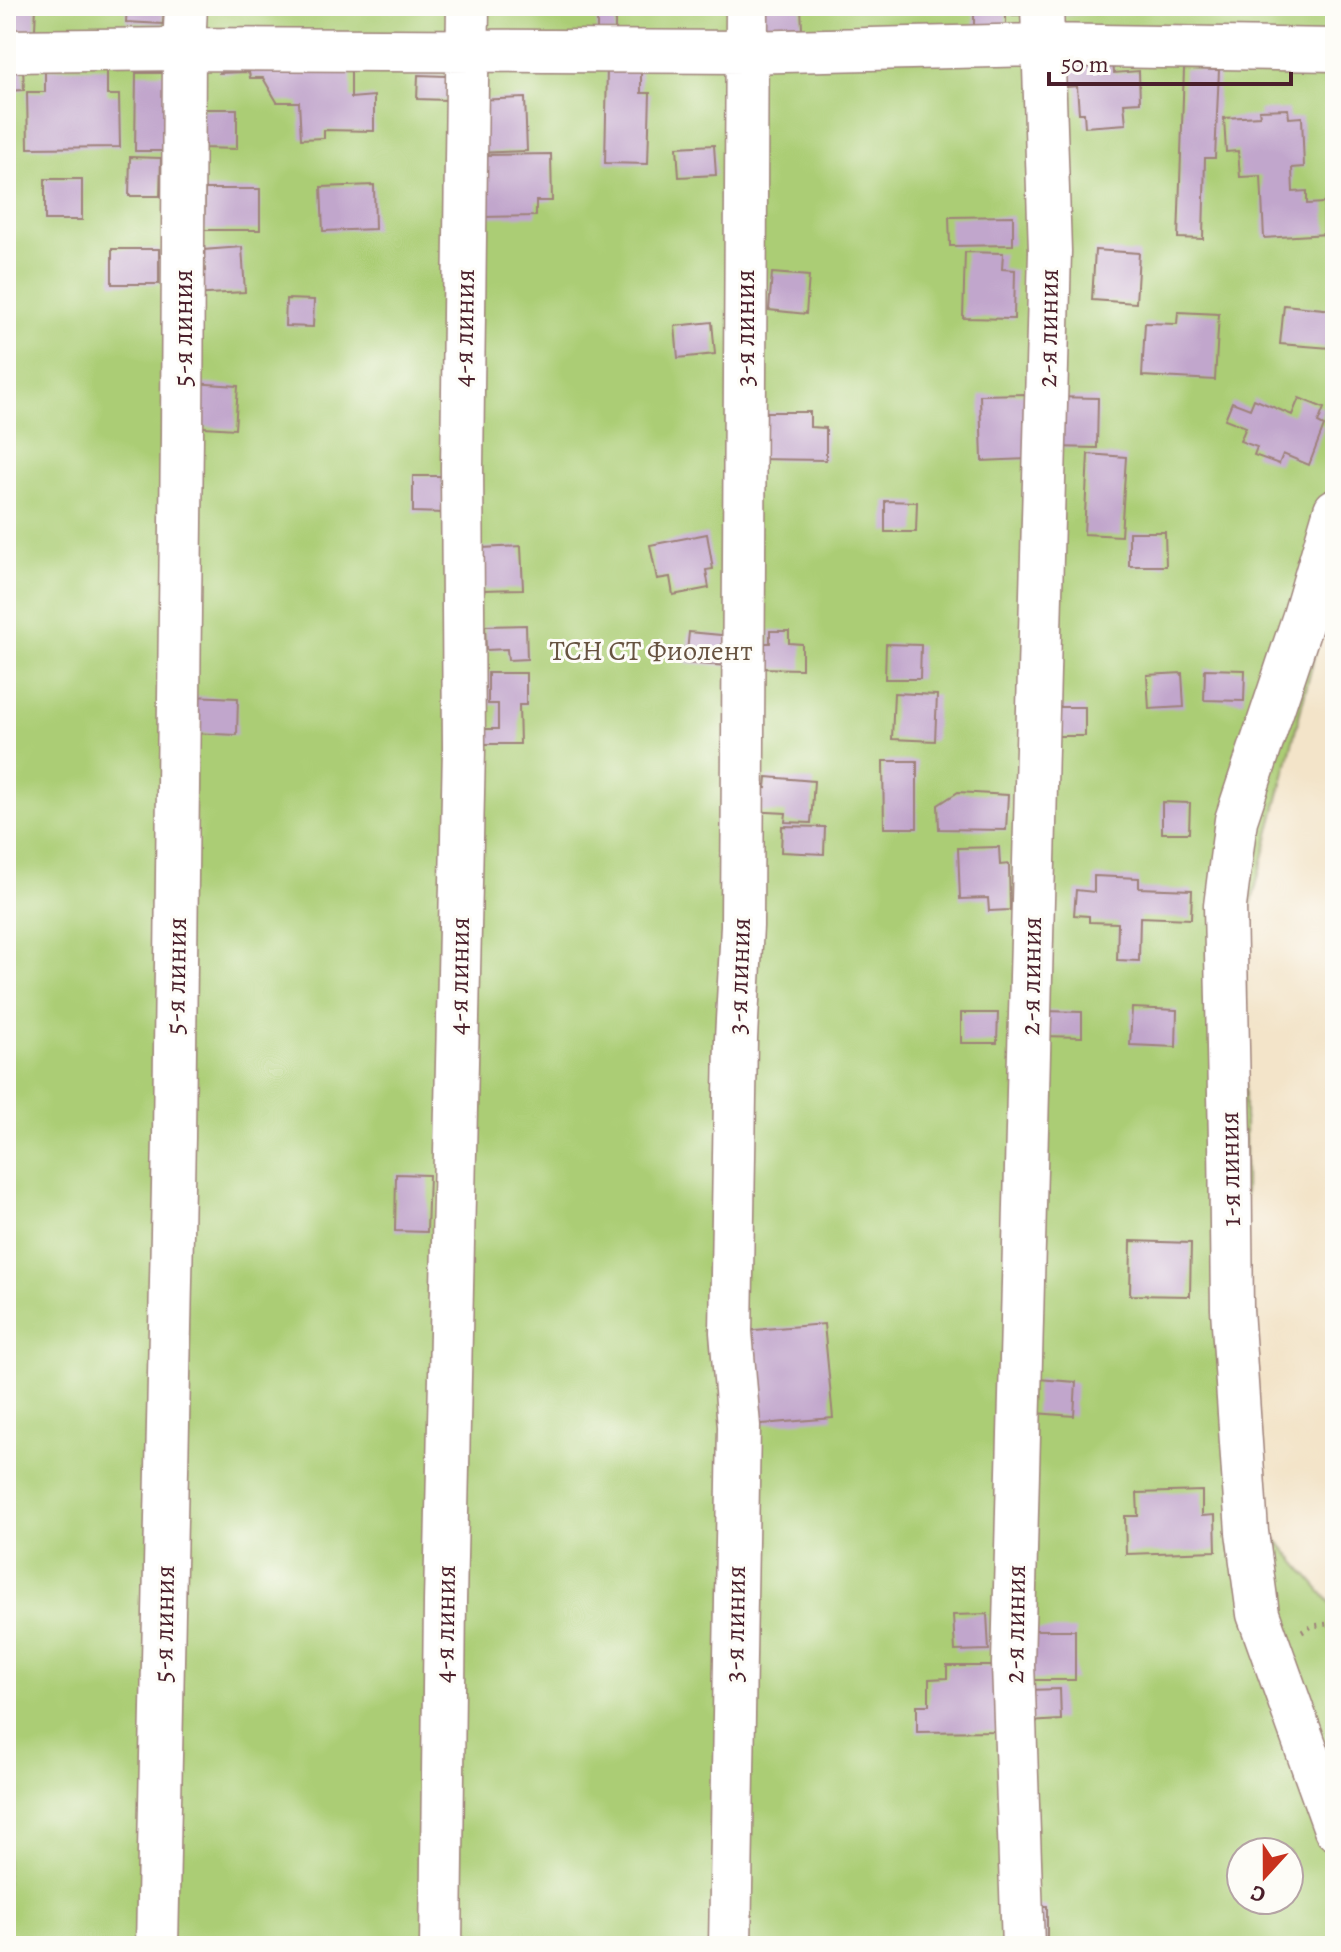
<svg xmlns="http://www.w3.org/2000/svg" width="1341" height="1952" font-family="Alegreya,serif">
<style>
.green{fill:#abcd75;stroke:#7a7650;stroke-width:2;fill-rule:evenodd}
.building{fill:#c1a6cc}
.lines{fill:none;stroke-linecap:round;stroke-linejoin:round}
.minor-casing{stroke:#9e827a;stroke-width:45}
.path{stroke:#9e827a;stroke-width:5;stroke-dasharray:2 6;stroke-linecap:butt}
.minor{stroke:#fff;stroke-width:42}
.labels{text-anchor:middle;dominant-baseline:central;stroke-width:6;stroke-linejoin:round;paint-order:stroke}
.street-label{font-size:28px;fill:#4a1f2b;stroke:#fdfcf7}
.park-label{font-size:28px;fill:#675341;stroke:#fdfcf7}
</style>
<rect width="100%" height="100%" fill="#fdfcf7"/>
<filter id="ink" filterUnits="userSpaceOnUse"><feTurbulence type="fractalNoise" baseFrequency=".0125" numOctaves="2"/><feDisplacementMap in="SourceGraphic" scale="16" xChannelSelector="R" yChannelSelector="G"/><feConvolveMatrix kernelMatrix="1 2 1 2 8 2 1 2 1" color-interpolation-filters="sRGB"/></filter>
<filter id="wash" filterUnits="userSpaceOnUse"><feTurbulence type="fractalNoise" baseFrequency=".006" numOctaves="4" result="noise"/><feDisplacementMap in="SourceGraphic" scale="32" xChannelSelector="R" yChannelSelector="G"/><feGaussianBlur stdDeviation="1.8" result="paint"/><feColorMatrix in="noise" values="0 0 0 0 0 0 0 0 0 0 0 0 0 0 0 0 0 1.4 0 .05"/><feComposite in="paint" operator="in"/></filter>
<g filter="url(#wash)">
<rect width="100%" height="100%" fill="#f3e4c9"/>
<path class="green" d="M 6,6 L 1335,6 L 1335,575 L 1245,929 L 1245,1502 L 1335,1608 L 1335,1946 L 6,1946 ZM 1241,1852 L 1289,1852 L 1289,1900 L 1241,1900 Z"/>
<g id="blocks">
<path class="building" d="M 6,6 L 36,6 L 35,30 L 6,31 Z
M 127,6 L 164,6 L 163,24 L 126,22 Z
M 597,6 L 653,6 L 653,14 L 615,14 L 615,33 L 597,33 Z
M 762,6 L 801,6 L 802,29 L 753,32 Z
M 974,6 L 1025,6 L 1025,15 L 1006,15 L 1006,35 L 974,35 Z
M 1062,6 L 1100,6 L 1100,13 L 1063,16 Z
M 1223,6 L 1258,6 L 1258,10 L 1223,9 Z
M 221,53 L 351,67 L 351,98 L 374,96 L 374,131 L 324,130 L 324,138 L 301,139 L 299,102 L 277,102 L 263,78 L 250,78 L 249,72 L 219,73 Z
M 1113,60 L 1114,73 L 1139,71 L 1140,102 L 1124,103 L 1126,124 L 1085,127 L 1084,113 L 1079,113 L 1077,86 L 1054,88 L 1053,64 Z
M 6,67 L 23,67 L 24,90 L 6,91 Z
M 607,67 L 641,68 L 641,93 L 650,93 L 648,164 L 605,163 Z
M 107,68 L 107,95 L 119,95 L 120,147 L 28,148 L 27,92 L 45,92 L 45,69 Z
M 1184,69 L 1219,70 L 1215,158 L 1205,158 L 1203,239 L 1178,238 Z
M 136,73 L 169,73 L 168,151 L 135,151 Z
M 418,75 L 447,76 L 447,100 L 417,99 Z
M 525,98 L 527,151 L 476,153 L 474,100 Z
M 202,109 L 237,109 L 237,149 L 201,148 Z
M 1288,109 L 1289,118 L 1302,117 L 1304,167 L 1292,168 L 1293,192 L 1307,191 L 1307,204 L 1325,203 L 1327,234 L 1264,238 L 1261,176 L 1240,177 L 1238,151 L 1226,152 L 1224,118 L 1260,116 L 1259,110 Z
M 714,145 L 716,175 L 679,177 L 677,147 Z
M 551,154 L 552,201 L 536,201 L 536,216 L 483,217 L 482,155 Z
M 130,157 L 161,158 L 160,196 L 129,196 Z
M 45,179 L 82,179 L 82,220 L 45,220 Z
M 374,185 L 375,229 L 323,231 L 321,187 Z
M 205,189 L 260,189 L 260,230 L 204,230 Z
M 1013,216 L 1013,245 L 950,246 L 949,217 Z
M 242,247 L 245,292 L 190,295 L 189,272 L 205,271 L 203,250 Z
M 112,249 L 159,249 L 159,284 L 112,284 Z
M 1095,250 L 1139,253 L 1136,303 L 1092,300 Z
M 965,252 L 1003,253 L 1002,269 L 1015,270 L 1014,319 L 963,318 Z
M 772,273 L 809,276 L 806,314 L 769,310 Z
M 286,299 L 314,300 L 313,327 L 285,326 Z
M 1284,305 L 1333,310 L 1330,348 L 1280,344 Z
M 1178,312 L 1219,314 L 1215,380 L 1142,376 L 1145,323 L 1177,324 Z
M 712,322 L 715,354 L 678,358 L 675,326 Z
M 192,383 L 238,386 L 235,429 L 189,426 Z
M 1025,394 L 1027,459 L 982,461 L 980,395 Z
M 1054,397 L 1098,398 L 1097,448 L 1054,447 Z
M 1299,398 L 1324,408 L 1318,423 L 1324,426 L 1309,465 L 1283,454 L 1279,464 L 1254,455 L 1257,447 L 1240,441 L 1246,427 L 1225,419 L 1232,402 L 1250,409 L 1254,399 L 1292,415 Z
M 752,412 L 810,412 L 810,427 L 826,428 L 826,460 L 752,459 Z
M 1088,454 L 1126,457 L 1121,536 L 1084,534 Z
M 413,476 L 443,476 L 443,513 L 413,512 Z
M 885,501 L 917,502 L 916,532 L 885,532 Z
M 1129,532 L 1165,532 L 1166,566 L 1129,566 Z
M 707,534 L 713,569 L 706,570 L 709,588 L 673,595 L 670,577 L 657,579 L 650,545 Z
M 521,546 L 523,589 L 484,590 L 482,548 Z
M 526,625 L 527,659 L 508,660 L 507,649 L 486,650 L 485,626 Z
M 770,631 L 789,631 L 789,643 L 802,644 L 802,669 L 757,668 L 757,643 L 770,643 Z
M 689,632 L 731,636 L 728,666 L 686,663 Z
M 886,644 L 921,645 L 920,679 L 885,679 Z
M 1205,669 L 1245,670 L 1244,701 L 1204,700 Z
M 488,673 L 526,673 L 526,705 L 519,705 L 520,744 L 484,744 L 484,729 L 498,729 L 498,704 L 488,704 Z
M 1182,673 L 1184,707 L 1149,709 L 1147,675 Z
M 894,693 L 937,695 L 935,741 L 892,739 Z
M 191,696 L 238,698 L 237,735 L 190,733 Z
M 1050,707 L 1085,707 L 1085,736 L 1050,736 Z
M 883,761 L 917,761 L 917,828 L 884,828 Z
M 767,777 L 814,781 L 811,823 L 785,822 L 786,813 L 750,811 L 752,786 L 766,788 Z
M 958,792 L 1008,795 L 1006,830 L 939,829 L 938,805 Z
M 1162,802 L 1190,803 L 1189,833 L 1162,833 Z
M 782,826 L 825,827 L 824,854 L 781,852 Z
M 999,847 L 1000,865 L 1009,864 L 1010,910 L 989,911 L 988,898 L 960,899 L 958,848 Z
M 1094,876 L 1139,878 L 1139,888 L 1192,890 L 1191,919 L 1140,917 L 1139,961 L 1117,960 L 1118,923 L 1089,922 L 1089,916 L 1074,915 L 1076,890 L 1094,892 Z
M 1132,1008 L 1177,1010 L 1176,1047 L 1130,1045 Z
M 1043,1011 L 1082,1012 L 1082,1037 L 1043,1036 Z
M 961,1013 L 998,1013 L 997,1043 L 961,1043 Z
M 396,1174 L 429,1175 L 427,1232 L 395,1231 Z
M 1131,1241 L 1191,1243 L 1190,1296 L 1130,1295 Z
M 824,1324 L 833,1418 L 739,1426 L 731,1332 Z
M 1037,1379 L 1076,1382 L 1074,1416 L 1035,1413 Z
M 1202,1491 L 1202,1516 L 1215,1515 L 1216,1551 L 1126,1554 L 1125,1516 L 1138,1516 L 1137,1493 Z
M 987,1614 L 989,1650 L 955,1651 L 953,1615 Z
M 1034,1630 L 1075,1630 L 1075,1680 L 1020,1680 Z
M 947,1666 L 999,1666 L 1000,1731 L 917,1732 L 917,1705 L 929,1705 L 929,1679 L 947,1678 Z
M 1060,1689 L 1061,1720 L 1029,1722 L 1027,1690 Z
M 1029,1906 L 1047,1906 L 1047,1946 L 1029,1946 Z"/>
</g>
</g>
<g filter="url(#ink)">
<use href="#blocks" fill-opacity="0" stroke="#9e827a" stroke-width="2"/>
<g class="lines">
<defs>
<path id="minor" d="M 6,51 L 184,49 L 746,52 L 1042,45 L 1335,50
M 1335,510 L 1304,616 L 1236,820 L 1225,906 L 1230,1141 L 1232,1309 L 1247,1532 L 1258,1614 L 1335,1829
M 157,1946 L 174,1138 L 182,435 L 184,49 L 186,6
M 441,1946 L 445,1602 L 464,748 L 462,468 L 468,6
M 730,1946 L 739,1426 L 731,1332 L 736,1039 L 742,926 L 747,6
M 1023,1946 L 1013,1664 L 1050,251 L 1042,6"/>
</defs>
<use href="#minor" class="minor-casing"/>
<path class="path" d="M 1302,1632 L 1312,1626 L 1335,1623"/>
<use href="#minor" class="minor"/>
</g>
</g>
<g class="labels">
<g class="street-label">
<text transform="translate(183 328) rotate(-90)">5-я линия</text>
<text transform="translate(464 328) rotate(-89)">4-я линия</text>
<text transform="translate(745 328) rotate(-90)">3-я линия</text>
<text transform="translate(1048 328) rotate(-89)">2-я линия</text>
<text transform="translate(176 976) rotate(-89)">5-я линия</text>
<text transform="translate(459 976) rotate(-89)">4-я линия</text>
<text transform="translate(739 976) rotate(-88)">3-я линия</text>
<text transform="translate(1031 976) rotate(-89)">2-я линия</text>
<text transform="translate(1230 1169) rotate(-91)">1-я линия</text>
<text transform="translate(164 1624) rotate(-89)">5-я линия</text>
<text transform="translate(445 1624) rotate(-89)">4-я линия</text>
<text transform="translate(735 1624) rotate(-89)">3-я линия</text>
<text transform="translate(1015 1624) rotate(-89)">2-я линия</text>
</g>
<g class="park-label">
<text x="651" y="651">ТСН СТ Фиолент</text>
</g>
</g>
<rect width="1341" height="1952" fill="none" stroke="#fdfcf7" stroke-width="32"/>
<g transform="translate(1265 1876) rotate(201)"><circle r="38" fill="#fdfcf7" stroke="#b5a4a5" stroke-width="2"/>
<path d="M0-6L14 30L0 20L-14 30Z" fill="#c8321e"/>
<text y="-12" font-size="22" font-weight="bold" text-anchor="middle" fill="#4a1f2b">С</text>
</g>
<path d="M1049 72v12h242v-12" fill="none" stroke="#4a1f2b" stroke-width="4"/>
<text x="1061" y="72" font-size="24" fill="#4a1f2b" stroke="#fdfcf7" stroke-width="6" paint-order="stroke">50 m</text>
</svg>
